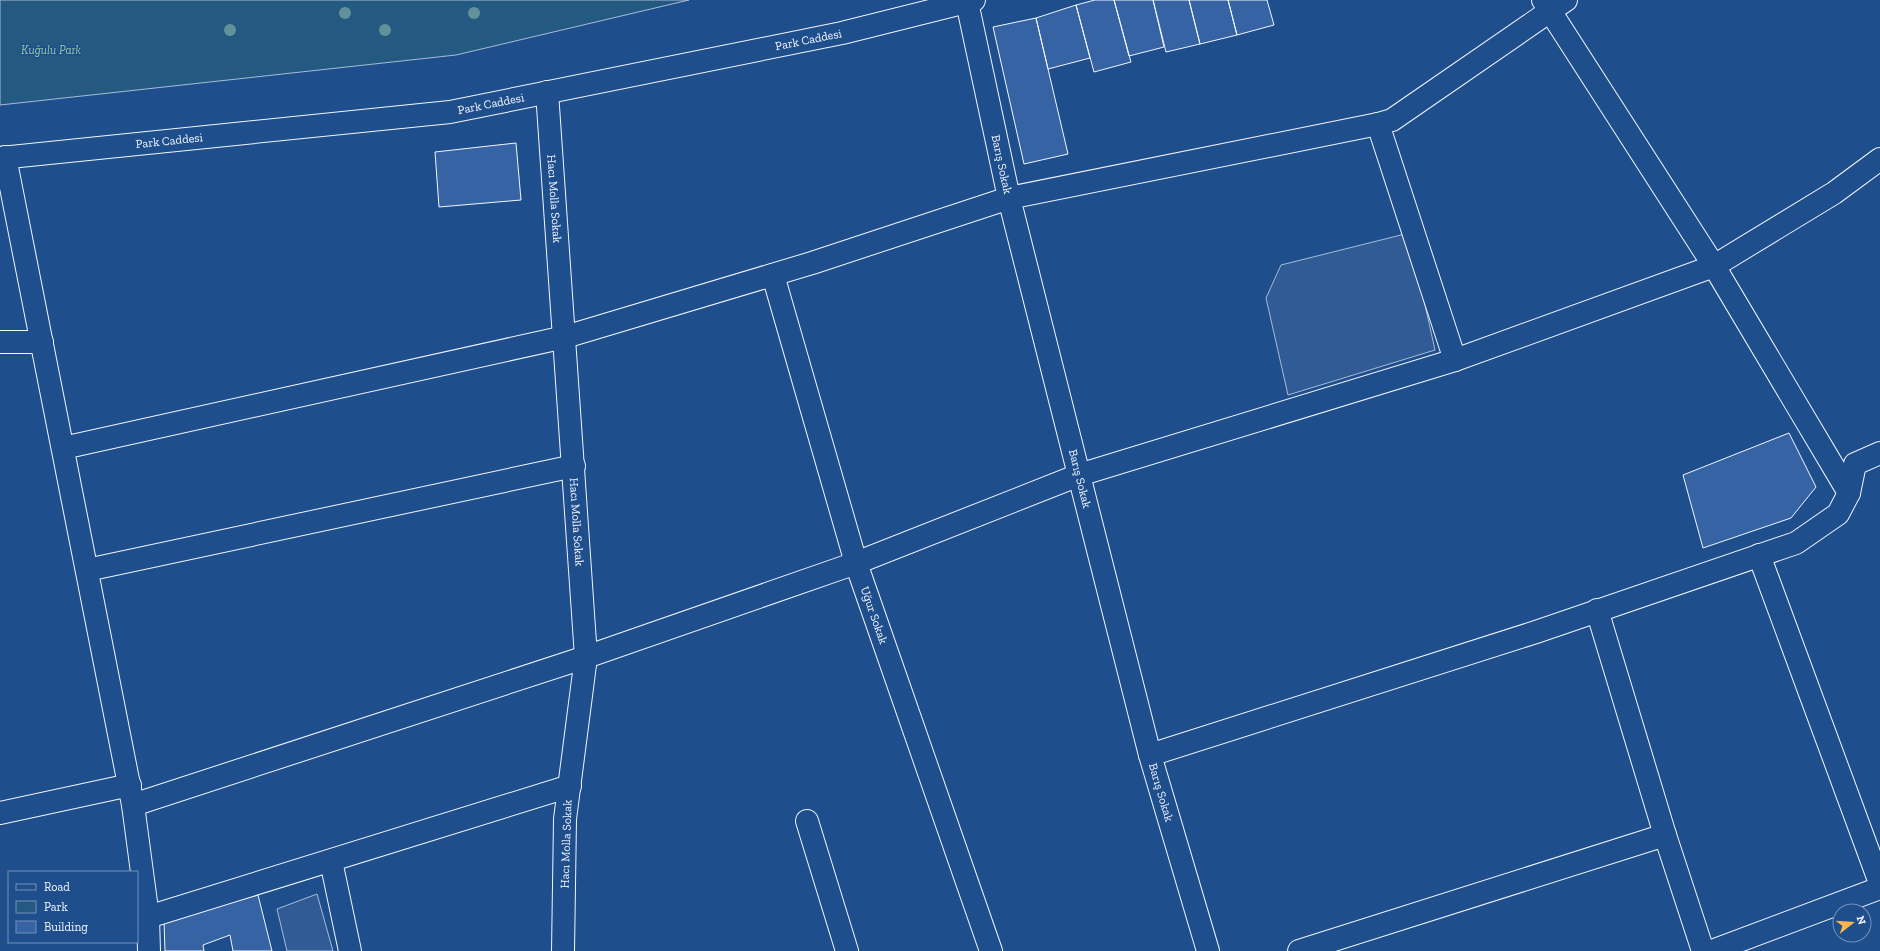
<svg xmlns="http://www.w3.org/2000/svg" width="1880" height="951" font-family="'Zilla Slab',serif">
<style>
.green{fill:#245a82;stroke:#a8bbd7}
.parking{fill:#305b95;stroke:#a8bbd7}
.building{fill:#3563a3;stroke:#f2f6ff}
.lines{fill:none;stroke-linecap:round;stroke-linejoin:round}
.minor-casing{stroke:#f2f6ff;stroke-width:24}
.major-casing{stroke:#f2f6ff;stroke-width:24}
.minor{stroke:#1f4e8c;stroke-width:22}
.major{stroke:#1f4e8c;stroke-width:22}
.tree{fill:#61919a}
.labels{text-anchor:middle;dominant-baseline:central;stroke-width:3;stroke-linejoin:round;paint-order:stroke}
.street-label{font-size:12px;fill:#f2f6ff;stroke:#1f4e8c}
.park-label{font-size:12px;font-style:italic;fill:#97c8a6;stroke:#1f4e8c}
</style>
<rect width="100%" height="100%" fill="#1f4e8c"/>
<path class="green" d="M 0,0 L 689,0 L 456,55 L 0,105 Z"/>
<path class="parking" d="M 1409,233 L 1435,350 L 1288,395 L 1266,298 L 1281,265 Z
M 317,894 L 333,951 L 287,951 L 277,909 Z"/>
<path class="building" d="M 1095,0 L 1114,0 L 1131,62 L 1094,72 L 1076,5 Z
M 1114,0 L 1153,0 L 1164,47 L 1129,56 Z
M 1153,0 L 1189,0 L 1200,44 L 1166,52 Z
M 1189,0 L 1228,0 L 1237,35 L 1200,44 Z
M 1228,0 L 1267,0 L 1274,25 L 1237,35 Z
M 1076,5 L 1090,58 L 1048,69 L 1036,18 Z
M 1036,18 L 1068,154 L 1024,164 L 993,27 Z
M 516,143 L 521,200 L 439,207 L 435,152 Z
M 1789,433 L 1816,487 L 1791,518 L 1703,548 L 1683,475 Z
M 258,895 L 272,951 L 233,951 L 230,935 L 203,945 L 204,951 L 165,951 L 164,922 Z"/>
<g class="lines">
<defs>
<g id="minor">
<path d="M 1543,0 L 1714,266 L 1849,493"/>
<path id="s1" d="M 967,2 L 1009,198 L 1079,475 L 1150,755 L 1208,951"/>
<path id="s2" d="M 547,92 L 586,657 L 565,819 L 563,951"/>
<path d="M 1378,124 L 1455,360"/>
<path d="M 5,157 L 133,805 L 148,917 L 149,951"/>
<path id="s3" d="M 773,275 L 856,563 L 991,951"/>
<path d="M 0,342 L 42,342"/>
<path d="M 63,448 L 565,337 L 812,263 L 1009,198 L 1378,124 L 1392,120 L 1566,0"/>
<path d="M 1759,555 L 1880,883"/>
<path d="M 87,570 L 574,466"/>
<path d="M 1597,610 L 1665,835 L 1703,951"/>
<path d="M 1150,755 L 1536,632 L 1796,543 L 1838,514 L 1849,493 L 1855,464 L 1880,453"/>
<path d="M 133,805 L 586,657 L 856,563 L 1079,475 L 1455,360 L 1714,266 L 1834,193 L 1880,159"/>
<path d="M 0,813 L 130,785"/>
<path d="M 807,821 L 847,951"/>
<path d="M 331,861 L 350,951"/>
<path d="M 148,917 L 570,786"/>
<path d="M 1299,951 L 1665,835"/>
<path d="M 1712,951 L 1880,888"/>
</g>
<g id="major">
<path id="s4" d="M 0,158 L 450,112 L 842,33 L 974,0"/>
</g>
</defs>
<use href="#minor" class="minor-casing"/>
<use href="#major" class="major-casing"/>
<use href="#minor" class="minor"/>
<use href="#major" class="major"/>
</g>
<g class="tree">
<circle cx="345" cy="13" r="6"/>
<circle cx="474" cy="13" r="6"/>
<circle cx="230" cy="30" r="6"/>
<circle cx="385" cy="30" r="6"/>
</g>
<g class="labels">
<g class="street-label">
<text stroke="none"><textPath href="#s4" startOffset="818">Park Caddesi</textPath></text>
<text stroke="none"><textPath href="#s4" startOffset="494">Park Caddesi</textPath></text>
<text stroke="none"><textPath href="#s4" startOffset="170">Park Caddesi</textPath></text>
<text stroke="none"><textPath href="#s1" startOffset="166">Barış Sokak</textPath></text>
<text stroke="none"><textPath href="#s2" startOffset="107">Hacı Molla Sokak</textPath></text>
<text stroke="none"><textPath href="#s1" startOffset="490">Barış Sokak</textPath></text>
<text stroke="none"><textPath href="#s2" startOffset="431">Hacı Molla Sokak</textPath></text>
<text stroke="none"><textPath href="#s3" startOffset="355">Uğur Sokak</textPath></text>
<text stroke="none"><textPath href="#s1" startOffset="814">Barış Sokak</textPath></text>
<text transform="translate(566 844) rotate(-88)">Hacı Molla Sokak</text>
</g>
<g class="park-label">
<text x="51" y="50">Kuğulu Park</text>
</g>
</g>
<rect x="8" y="871" width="130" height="72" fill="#1f4e8c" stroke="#7391ba"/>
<rect x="16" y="884" width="20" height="6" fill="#1f4e8c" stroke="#7391ba"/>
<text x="44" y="891" font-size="12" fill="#f2f6ff">Road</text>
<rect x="16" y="901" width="20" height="12" fill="#245a82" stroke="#7391ba"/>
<text x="44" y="911" font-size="12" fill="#f2f6ff">Park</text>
<rect x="16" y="921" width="20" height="12" fill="#3563a3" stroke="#7391ba"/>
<text x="44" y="931" font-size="12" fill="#f2f6ff">Building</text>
<g transform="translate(1852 923) rotate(73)"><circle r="19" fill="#1f4e8c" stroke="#7391ba"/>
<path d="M0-3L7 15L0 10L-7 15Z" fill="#ffb74d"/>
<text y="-6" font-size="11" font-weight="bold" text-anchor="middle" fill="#f2f6ff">N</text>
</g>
</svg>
